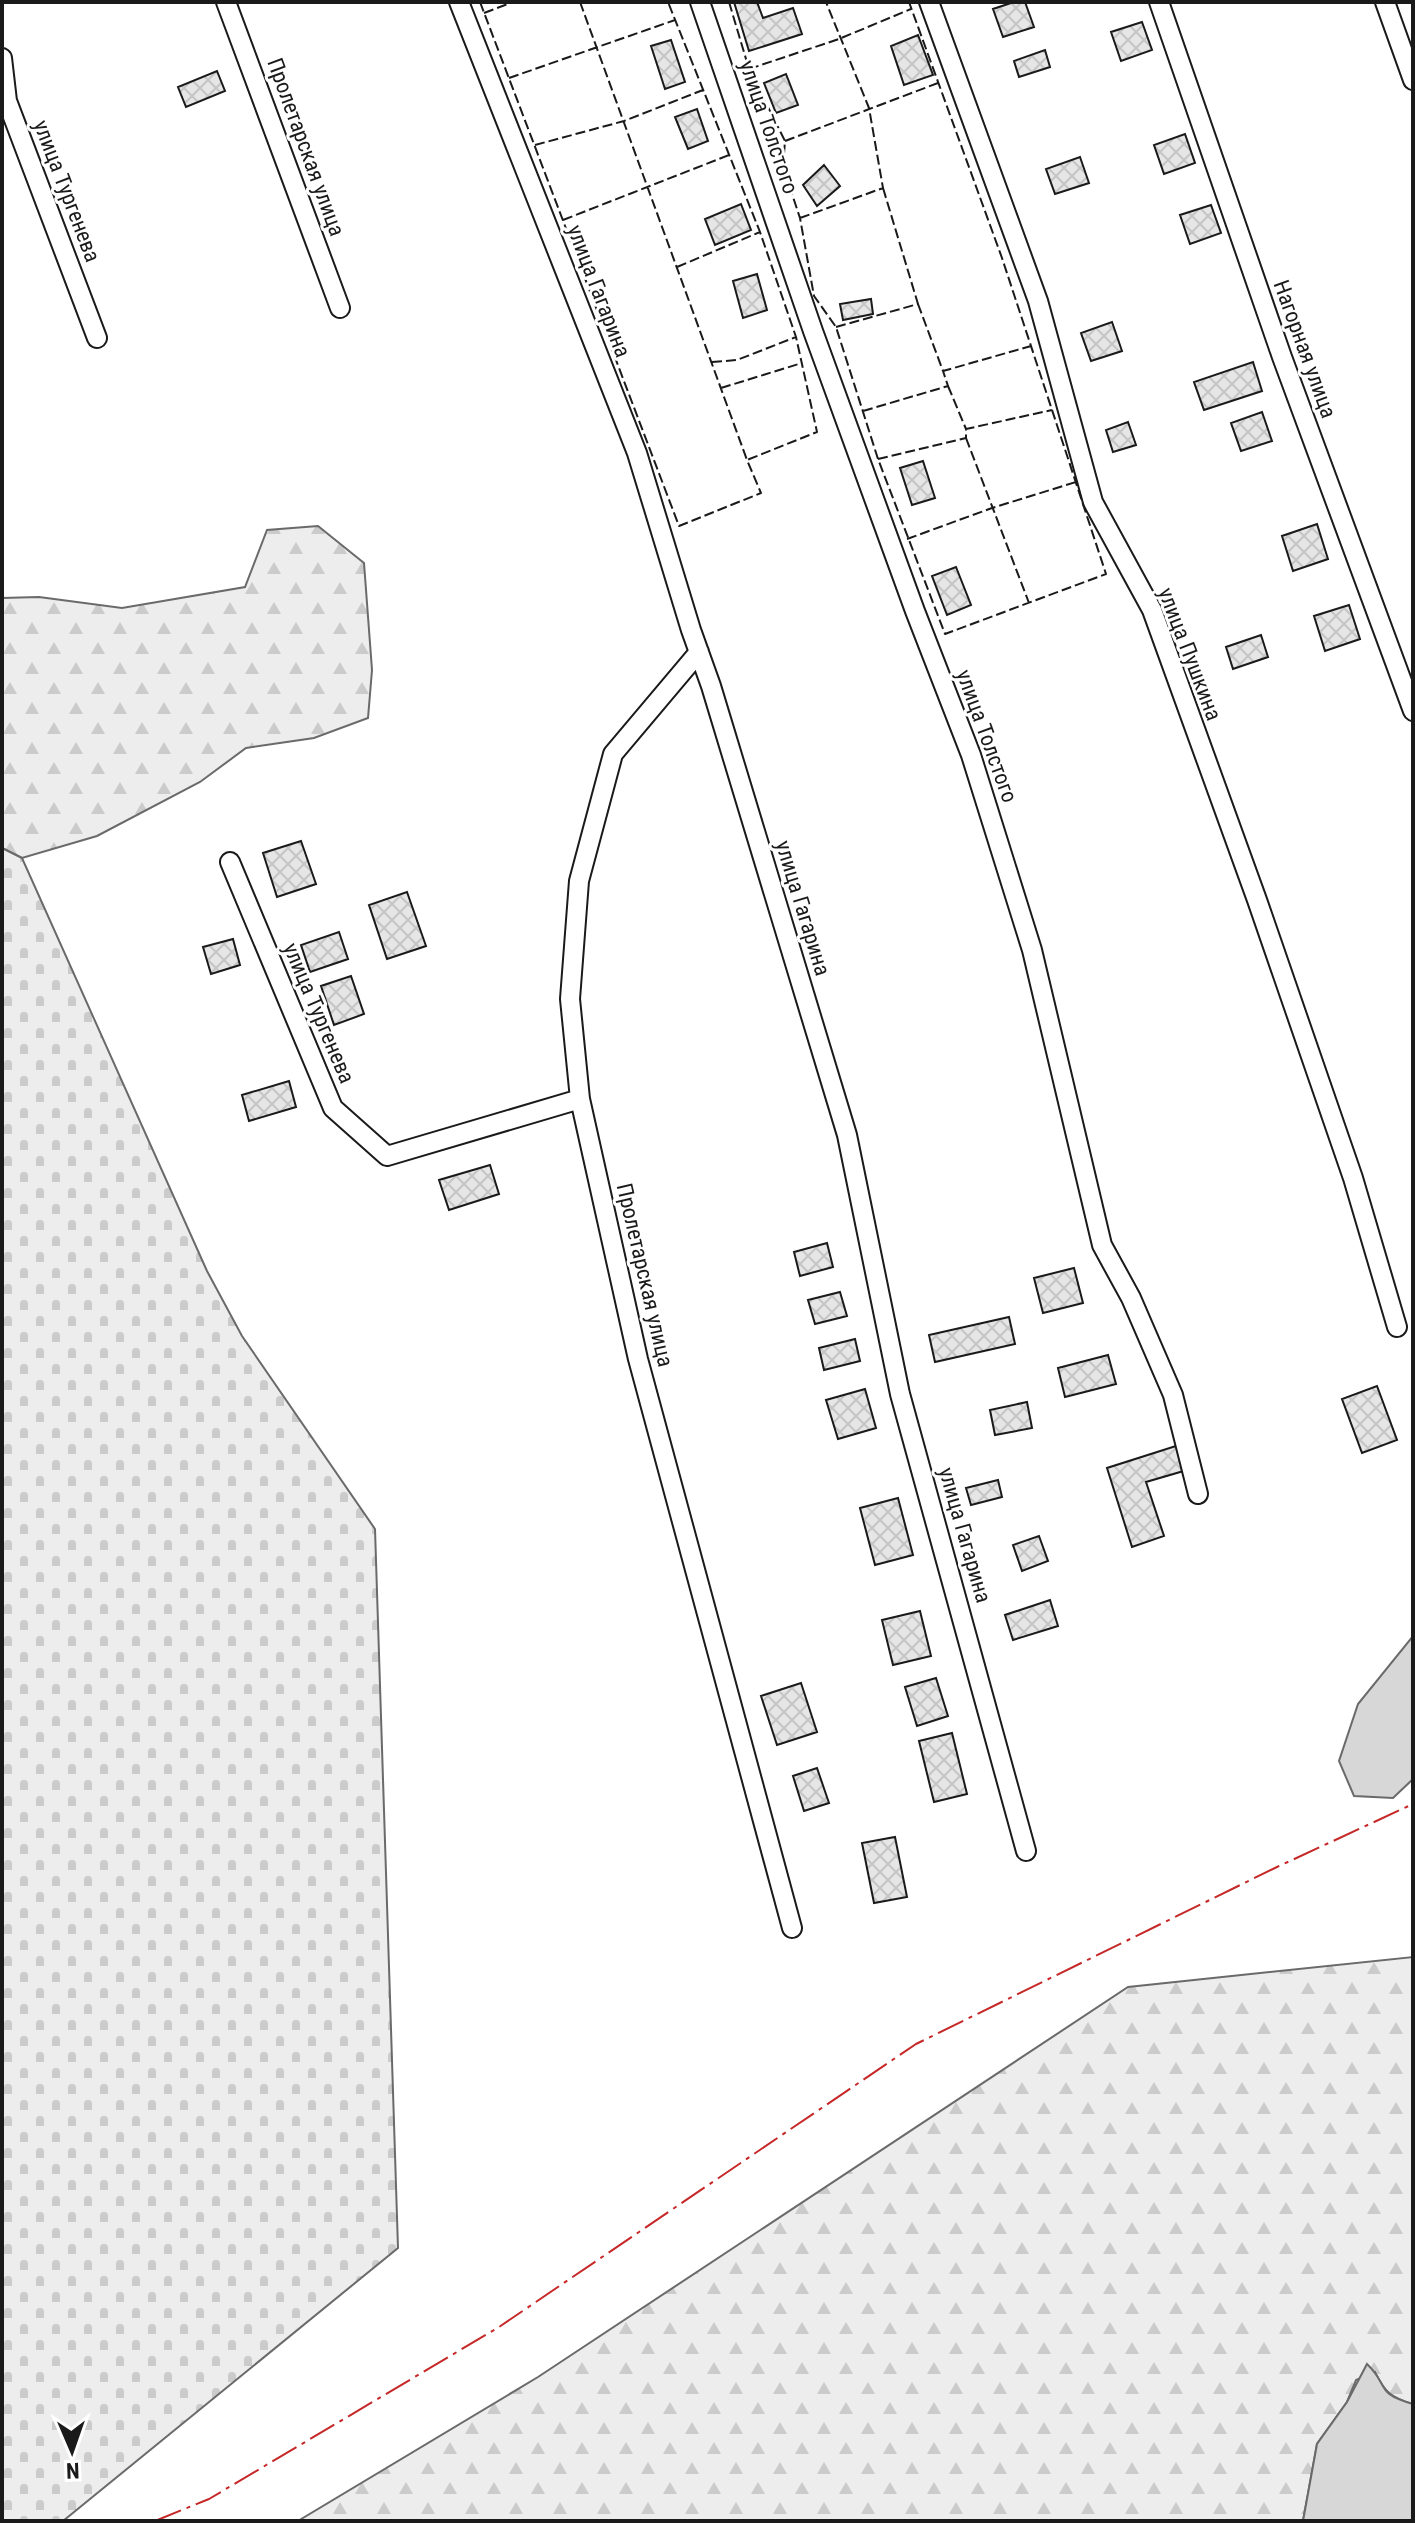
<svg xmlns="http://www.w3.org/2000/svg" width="1415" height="2523" font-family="'Roboto Condensed',sans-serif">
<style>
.forest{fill:url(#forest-firs);stroke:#6a6a6a;stroke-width:2}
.cemetery{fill:url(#cemetery-stones);stroke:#6a6a6a;stroke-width:2}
.water{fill:#d7d7d7;stroke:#6a6a6a;stroke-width:2}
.building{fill:url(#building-cross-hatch);stroke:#1a1a1a;stroke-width:2}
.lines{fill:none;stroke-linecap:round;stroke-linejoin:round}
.street-casing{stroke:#1a1a1a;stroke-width:22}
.street{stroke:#fff;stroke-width:18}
.fence{stroke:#1a1a1a;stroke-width:2;stroke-dasharray:10 4;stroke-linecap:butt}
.power{stroke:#c62828;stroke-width:2;stroke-dasharray:28 6 4 6;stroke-linecap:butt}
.labels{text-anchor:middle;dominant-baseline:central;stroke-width:6;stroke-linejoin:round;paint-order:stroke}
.street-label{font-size:22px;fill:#1a1a1a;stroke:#fff}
</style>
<defs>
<pattern id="forest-firs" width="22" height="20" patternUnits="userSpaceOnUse" patternTransform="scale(2)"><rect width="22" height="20" fill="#ededed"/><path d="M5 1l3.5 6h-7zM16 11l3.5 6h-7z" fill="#cbcbcb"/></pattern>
<pattern id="cemetery-stones" width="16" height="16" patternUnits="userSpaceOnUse" patternTransform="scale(2)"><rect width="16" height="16" fill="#ededed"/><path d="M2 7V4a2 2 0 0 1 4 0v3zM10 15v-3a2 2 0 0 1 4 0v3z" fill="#cbcbcb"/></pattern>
<pattern id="building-cross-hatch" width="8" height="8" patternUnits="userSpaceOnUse" patternTransform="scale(2)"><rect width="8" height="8" fill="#e6e6e6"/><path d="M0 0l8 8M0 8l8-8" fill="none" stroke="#c5c5c5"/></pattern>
</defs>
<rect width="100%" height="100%" fill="#fff"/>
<path class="forest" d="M 318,526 L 364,563 L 372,670 L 368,718 L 314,738 L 246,748 L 200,782 L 97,836 L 22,858 L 2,848 L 2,598 L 39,597 L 122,608 L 245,587 L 267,530 Z
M 1413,1957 L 1413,2404 C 1392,2398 1384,2392 1375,2372 L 1356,2380 L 1347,2402 L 1317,2444 L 1303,2521 L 298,2521 L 538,2377 L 1128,1987 Z"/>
<path class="cemetery" d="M 2,848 L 22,858 L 207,1271 L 242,1336 L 375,1529 L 398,2248 L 63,2521 L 2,2521 Z"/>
<path class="water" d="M 1413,1636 L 1413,1779 L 1393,1798 L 1354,1796 L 1339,1761 L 1358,1704 Z
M 1367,2364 C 1390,2386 1374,2393 1413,2404 L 1413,2521 L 1303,2521 L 1317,2444 L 1347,2402 Z"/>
<path class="building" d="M 734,2 L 757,2 L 763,18 L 793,8 L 802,34 L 749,51 Z
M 1014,2 L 1025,2 L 1034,27 L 1003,37 L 993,9 Z
M 1142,22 L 1152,50 L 1121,61 L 1111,32 Z
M 918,35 L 933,75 L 904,85 L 891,46 Z
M 671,40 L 685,82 L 665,89 L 651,46 Z
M 1045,50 L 1050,67 L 1019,77 L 1014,61 Z
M 217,71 L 225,91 L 186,107 L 178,87 Z
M 786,74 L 798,105 L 776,113 L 764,83 Z
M 697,109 L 708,141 L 688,149 L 675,117 Z
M 1185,134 L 1195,163 L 1164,174 L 1154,145 Z
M 1080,157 L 1089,183 L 1055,194 L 1046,169 Z
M 824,165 L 840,186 L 817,206 L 803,185 Z
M 741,204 L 751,230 L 715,245 L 705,219 Z
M 1211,205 L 1221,233 L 1190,244 L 1180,215 Z
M 757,274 L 767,310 L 743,318 L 733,281 Z
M 871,299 L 873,314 L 843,320 L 840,304 Z
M 1112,322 L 1122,351 L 1091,361 L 1081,333 Z
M 1253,362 L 1262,391 L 1204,410 L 1194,382 Z
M 1262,412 L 1272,441 L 1241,451 L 1231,423 Z
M 1128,422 L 1136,445 L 1113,452 L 1106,430 Z
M 923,461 L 935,498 L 912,505 L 900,468 Z
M 1317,524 L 1328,559 L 1293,571 L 1282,536 Z
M 956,567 L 971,605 L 947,615 L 932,576 Z
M 1349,605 L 1360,639 L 1325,651 L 1314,616 Z
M 1261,635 L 1268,657 L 1233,669 L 1226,647 Z
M 301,841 L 316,884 L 277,897 L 263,853 Z
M 407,892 L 426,946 L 387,959 L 369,905 Z
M 339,932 L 348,959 L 310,972 L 301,945 Z
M 233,939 L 240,965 L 211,974 L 203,947 Z
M 351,976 L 364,1014 L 334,1025 L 321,986 Z
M 289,1081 L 296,1107 L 249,1121 L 242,1095 Z
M 490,1165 L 499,1194 L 449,1210 L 439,1180 Z
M 827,1243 L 833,1267 L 800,1276 L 794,1252 Z
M 1074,1268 L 1083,1303 L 1043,1313 L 1034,1278 Z
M 840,1292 L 847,1316 L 815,1324 L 808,1300 Z
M 1009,1317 L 1015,1344 L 935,1362 L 929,1335 Z
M 855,1339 L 860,1361 L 824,1370 L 819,1348 Z
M 1108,1355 L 1116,1384 L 1065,1397 L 1058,1368 Z
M 1377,1386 L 1397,1440 L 1362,1453 L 1342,1399 Z
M 865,1389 L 876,1428 L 838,1439 L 826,1400 Z
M 1027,1402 L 1032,1428 L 995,1435 L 990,1410 Z
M 1179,1445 L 1187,1470 L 1146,1482 L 1164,1536 L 1132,1547 L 1107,1468 Z
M 998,1480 L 1002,1497 L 971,1505 L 966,1488 Z
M 898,1498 L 913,1555 L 875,1565 L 860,1508 Z
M 1039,1536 L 1048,1561 L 1022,1571 L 1013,1545 Z
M 1050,1600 L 1058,1626 L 1013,1640 L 1005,1615 Z
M 920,1611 L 931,1656 L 893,1665 L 882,1620 Z
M 936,1678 L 948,1716 L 917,1726 L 905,1687 Z
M 801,1683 L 817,1732 L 777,1745 L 761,1696 Z
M 952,1733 L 967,1794 L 934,1802 L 919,1741 Z
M 817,1768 L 829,1803 L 804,1811 L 793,1776 Z
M 895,1837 L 907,1897 L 874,1903 L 862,1843 Z"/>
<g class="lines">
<defs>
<path id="street" d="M 226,2 L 340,308
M 459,2 L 637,453 L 691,630 L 711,686 L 847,1135 L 900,1394 L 1026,1851
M 700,2 L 813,331 L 915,611 L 971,755 L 1032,950 L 1102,1245 L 1131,1298 L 1173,1395 L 1198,1494
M 929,2 L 1038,301 L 1093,502 L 1152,610 L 1257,900 L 1353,1178 L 1397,1327
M 1159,2 L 1282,357 L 1413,711
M 1385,2 L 1413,80
M 2,58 L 7,101 L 97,338
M 699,652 L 613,754 L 579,881 L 570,999 L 580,1099 L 638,1359 L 792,1928
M 230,862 L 333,1108 L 387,1156 L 580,1099"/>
</defs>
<use href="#street" class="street-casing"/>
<use href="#street" class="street"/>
<path class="fence" d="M 480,2 L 679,526 L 761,493 L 747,460 L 817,432 L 796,337 L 760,232 L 668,2
M 580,2 L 747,460
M 729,2 L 749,69 L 785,141 L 783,167 L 800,218 L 814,296 L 836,327 L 878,459 L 945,634 L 1106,574 L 1002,258 L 909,2
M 484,13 L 513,2
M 749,69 L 839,39 L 911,9
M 509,78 L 675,20
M 785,141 L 938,83
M 535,145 L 624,121 L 703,90
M 800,218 L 883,188 L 869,108 L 826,2
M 563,220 L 729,155
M 677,267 L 760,232
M 918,304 L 943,371 L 1031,346
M 836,327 L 918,304 L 883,188
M 712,362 L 737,360 L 796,337
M 948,386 L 966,429
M 721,388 L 802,363
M 863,411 L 948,386 L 943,371
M 966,438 L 1029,603
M 878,459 L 966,438 L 966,429 L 1052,410
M 907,539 L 992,508 L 1076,482"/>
<path class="power" d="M 155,2521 L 209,2499 L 499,2327 L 916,2044 L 1277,1867 L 1413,1804"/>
</g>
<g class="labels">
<g class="street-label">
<text transform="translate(769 127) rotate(71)">улица Толстого</text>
<text transform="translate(306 147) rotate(70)">Пролетарская улица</text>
<text transform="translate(67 191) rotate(69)">улица Тургенева</text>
<text transform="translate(599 291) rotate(69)">улица Гагарина</text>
<text transform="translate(1305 349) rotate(70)">Нагорная улица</text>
<text transform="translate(1190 654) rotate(69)">улица Пушкина</text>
<text transform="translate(987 736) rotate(70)">улица Толстого</text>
<text transform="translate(803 908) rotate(73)">улица Гагарина</text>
<text transform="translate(319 1013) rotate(67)">улица Тургенева</text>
<text transform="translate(645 1275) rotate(77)">Пролетарская улица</text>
<text transform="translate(965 1535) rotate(74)">улица Гагарина</text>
</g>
</g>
<rect width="1415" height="2523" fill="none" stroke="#1a1a1a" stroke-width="8"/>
<g transform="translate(72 2451) rotate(178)" stroke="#ffffff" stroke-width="6" paint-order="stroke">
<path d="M0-6L14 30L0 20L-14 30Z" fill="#1a1a1a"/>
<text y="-12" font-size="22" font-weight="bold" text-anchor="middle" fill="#1a1a1a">N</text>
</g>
</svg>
